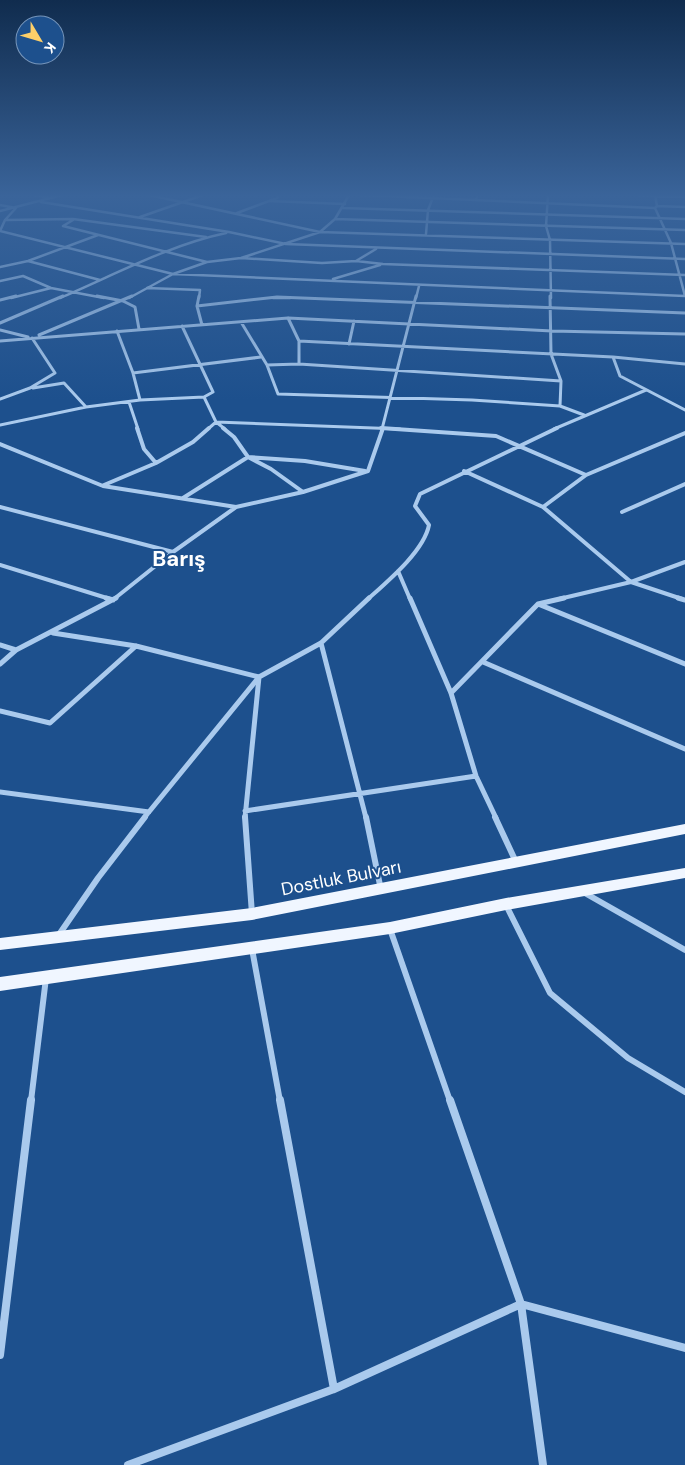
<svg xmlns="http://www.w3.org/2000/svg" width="685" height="1465" font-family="'DM Sans',sans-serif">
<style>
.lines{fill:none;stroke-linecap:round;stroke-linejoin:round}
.minor-far5{stroke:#aacaed;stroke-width:2.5}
.minor-far4{stroke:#aacaed;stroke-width:3}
.minor-far3{stroke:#aacaed;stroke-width:4}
.minor-far2{stroke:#aacaed;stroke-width:5}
.minor-far1{stroke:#aacaed;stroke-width:6}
.minor{stroke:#aacaed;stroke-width:8}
.primary{fill:#f0f6ff;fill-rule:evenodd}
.labels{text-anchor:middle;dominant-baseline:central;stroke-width:4;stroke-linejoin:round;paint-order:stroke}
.street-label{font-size:18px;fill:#fff;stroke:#1d508d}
.district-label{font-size:22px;font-weight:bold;fill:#fff;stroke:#1d508d}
</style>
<rect width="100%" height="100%" fill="#1d508d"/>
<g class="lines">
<path class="minor-far5" d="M 34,195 L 52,198
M 149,195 L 320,232 L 685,244
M 361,195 L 476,200
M 477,195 L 476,200 L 655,208
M 548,195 L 546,226 L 550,240 L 551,298
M 639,195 L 685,197
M 270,201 L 345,204
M 41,202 L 229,232 L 286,244 L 685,259
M 0,205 L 16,208 L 5,220 L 0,231
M 657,206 L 685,207
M 343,208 L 685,219
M 0,211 L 62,195
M 237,213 L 277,198 L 279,195
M 140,217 L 203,195
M 335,219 L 685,230
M 5,220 L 73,219 L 206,237
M 73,220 L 63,226 L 207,262
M 0,231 L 173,274 L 685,296 L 671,243 L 655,208 L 657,206 L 655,195
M 426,234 L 428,210 L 434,195
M 241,258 L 322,263 L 356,261 L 383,264 L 685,275
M 28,261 L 100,280
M 356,261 L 376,249
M 0,267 L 28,261 L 98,235
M 333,279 L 380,265
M 0,281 L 23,276 L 51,288 L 104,298
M 147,288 L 200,290 L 199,298
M 11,298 L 51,288
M 60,298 C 114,275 169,245 226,233
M 129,298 L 173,274 L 207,262 L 241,258 L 320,232 L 335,219 L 349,195
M 273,298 L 290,298
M 416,298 L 419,286"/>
<path class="minor-far4" d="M 97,296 L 123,301 L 135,307 L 139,329
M 550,296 L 551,354 L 561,381 L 560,406 L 584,415
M 0,300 L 16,296
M 197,306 L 199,296
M 288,318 L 299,341 L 299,364 L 561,381
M 241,322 L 267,365 L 278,394 L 472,400 L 560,406
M 0,323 L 63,296
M 202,325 L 197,306 L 277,297 L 685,313
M 182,326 L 213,392 L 204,397 L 216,422 L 400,429
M 0,330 L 28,337
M 117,331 L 133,373 L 140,400
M 39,335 L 132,296
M 0,341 L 288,318 L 552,331 L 685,334
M 299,341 L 613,357 L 620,376 L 685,410
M 349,344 L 354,321
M 613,357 L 685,364
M 267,365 L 299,364
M 133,373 L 261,357
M 33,388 L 64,383 L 86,407
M 0,399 L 30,388 L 55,373 L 32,338
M 129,402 L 138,429
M 0,425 L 86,407 L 140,400 L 204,397
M 208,429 L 216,422 L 225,429
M 382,429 L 416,296
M 554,429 L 646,390"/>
<path class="minor-far3" d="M 223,428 L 234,437 L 248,457 L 271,469 L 303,492
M 381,428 L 496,436 L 586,475
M 0,444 L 103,486 L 236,507
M 156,463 L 193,442 L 209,428
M 464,471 L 543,507 L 631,582 L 682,599
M 104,485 L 156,463 L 144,449 L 137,428
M 183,498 L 248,457 L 305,461 L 365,471
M 0,507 L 173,552
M 543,507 L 586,475 L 685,433
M 622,512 L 685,484
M 0,565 L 110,599
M 398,571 L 410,599
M 114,599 L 173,552 L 236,507 L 303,492 L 368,471 L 383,428
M 368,599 C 388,581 424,551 429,525 L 415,506 L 420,494 L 557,428
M 559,599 L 631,582 L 685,562"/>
<path class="minor-far2" d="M 106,598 L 113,600
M 410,598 L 451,693 L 476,776 L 496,818
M 678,598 L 685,600
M 538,604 L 685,664
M 53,633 L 136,646 L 259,677 L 245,818
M 321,643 L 366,818
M 0,645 L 16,650
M 483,662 L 685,749
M 0,664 L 16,650 L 116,598
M 451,693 L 538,604 L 564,598
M 0,711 L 50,723 L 136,646
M 0,792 L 149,812
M 245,811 L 476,776
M 144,818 L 259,677 L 321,643 L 369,598"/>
<path class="minor-far1" d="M 245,817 L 252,914
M 366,817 L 381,890
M 495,817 L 516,862
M 583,892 L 685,950
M 506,905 L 550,993 L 628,1058 L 685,1092
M 390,929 L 450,1101
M 58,936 L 98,878 L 145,817
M 252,949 L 280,1101
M 31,1101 L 46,978"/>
<path class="minor" d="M 450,1100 L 521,1304 L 543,1465
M 0,1355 L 31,1100
M 334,1389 L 521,1304 L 685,1348
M 128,1465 L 334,1389 L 280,1100"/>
<path class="primary" d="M 685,824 L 685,834 L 252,920 L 0,950 L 0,938 L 252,908 Z
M 685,868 L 685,878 L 506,910 L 390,934 L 0,991 L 0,977 L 390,922 L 506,898 Z"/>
</g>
<linearGradient id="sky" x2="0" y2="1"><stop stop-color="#102c4e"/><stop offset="0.49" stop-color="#3a649a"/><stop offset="1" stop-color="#3a649a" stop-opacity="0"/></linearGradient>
<rect width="685" height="400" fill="url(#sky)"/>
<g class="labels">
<g class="street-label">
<text transform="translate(341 878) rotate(-11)">Dostluk Bulvarı</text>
</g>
<g class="district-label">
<text x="179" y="558">Barış</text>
</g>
</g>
<g transform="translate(40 40) rotate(128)"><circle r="24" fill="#1d508d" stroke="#7796bb"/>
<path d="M0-4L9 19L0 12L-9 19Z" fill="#fccf69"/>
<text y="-8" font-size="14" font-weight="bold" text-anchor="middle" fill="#ffffff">K</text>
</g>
</svg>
